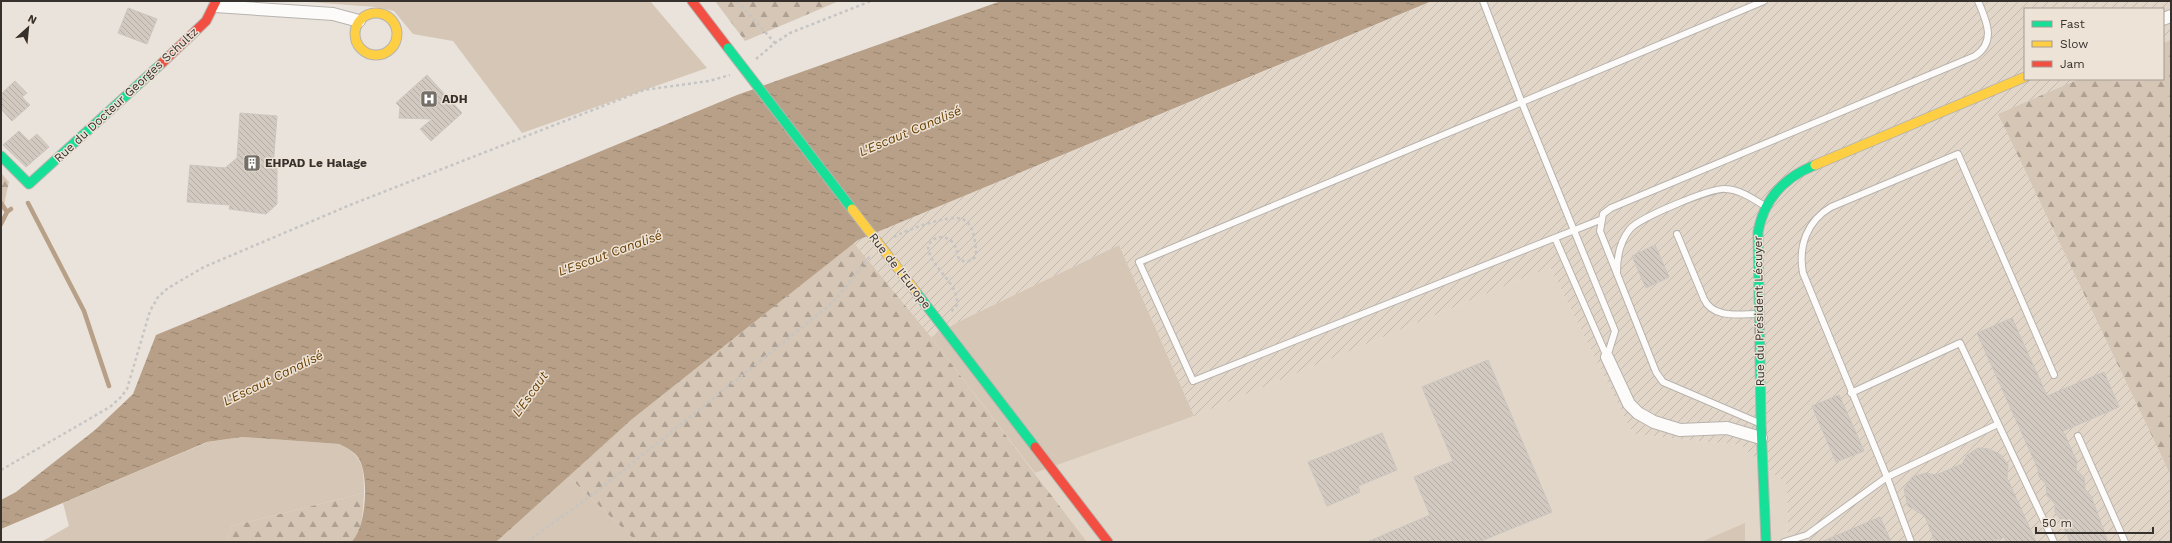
<svg xmlns="http://www.w3.org/2000/svg" width="2172" height="543" font-family="'Work Sans',sans-serif">
<style>
.built{fill:#e2d6c9}
.industrial{fill:url(#industrial-furrows)}
.green{fill:#d5c6b5}
.forest{fill:url(#forest-firs)}
.water{fill:url(#water-ripples)}
.lines{fill:none;stroke-linecap:round;stroke-linejoin:round}
.stream{stroke:#b7a087;stroke-width:4.5}
.building{fill:url(#building-back-hatch);stroke:#cbc6c0}
.lane-casing{stroke:#b7b3ad;stroke-width:8}
.street-casing{stroke:#b7b3ad;stroke-width:14}
.fast-casing{stroke:#b7b3ad;stroke-width:11}
.slow-casing{stroke:#b7b3ad;stroke-width:11}
.jam-casing{stroke:#b7b3ad;stroke-width:11}
.path{stroke:#c6c5c3;stroke-width:2.5;stroke-dasharray:3 3;stroke-linecap:butt}
.lane{stroke:#fcfbfa;stroke-width:6}
.street{stroke:#fcfbfa;stroke-width:12}
.fast{stroke:#16e098;stroke-width:9}
.slow{stroke:#ffcf43;stroke-width:9}
.jam{stroke:#f24e42;stroke-width:9}
.fast-bridge-casing{stroke:#b7b3ad;stroke-width:11;stroke-linecap:butt}
.slow-bridge-casing{stroke:#b7b3ad;stroke-width:11;stroke-linecap:butt}
.fast-bridge{stroke:#16e098;stroke-width:9}
.slow-bridge{stroke:#ffcf43;stroke-width:9}
.labels{text-anchor:middle;dominant-baseline:central;stroke-width:3;stroke-linejoin:round;paint-order:stroke}
.street-label{font-size:12px;fill:#36312d;stroke:#eee3d7}
.poi-label{font-size:12px;font-weight:bold;fill:#36312d;stroke:#eee3d7;text-anchor:start}
.water-label{font-size:13px;font-style:italic;fill:#694103;stroke:#eee3d7}
</style>
<defs>
<pattern id="industrial-furrows" width="10" height="10" patternUnits="userSpaceOnUse"><rect width="10" height="10" fill="#e2d6c9"/><path d="M-1 1l2-2M0 10L10 0M9 11l2-2" fill="none" stroke="#c2b8ad"/></pattern>
<pattern id="forest-firs" width="22" height="20" patternUnits="userSpaceOnUse"><rect width="22" height="20" fill="#d5c6b5"/><path d="M5 1l3.5 6h-7zM16 11l3.5 6h-7z" fill="#aea194"/></pattern>
<pattern id="water-ripples" width="26" height="14" patternUnits="userSpaceOnUse"><rect width="26" height="14" fill="#b7a087"/><path d="M2 4q2-2 4 0t4 0M15 11q2-2 4 0t4 0" fill="none" stroke="#96836f"/></pattern>
<pattern id="building-back-hatch" width="6" height="6" patternUnits="userSpaceOnUse"><rect width="6" height="6" fill="#d2c9c0"/><path d="M-1 5l2 2M0 0l6 6M5-1l2 2" fill="none" stroke="#b5ada5"/></pattern>
</defs>
<rect width="100%" height="100%" fill="#e9e3dc"/>
<path class="built" d="M 1550,267 L 1633,434 L 1740,445 L 1787,485 L 1788,542 L 1087,542 L 1035,473 L 1194,416 Z"/>
<path class="industrial" d="M 1433,1 L 2171,1 L 2171,40 L 2163,43 L 2163,9 L 2025,9 L 2025,79 L 2079,79 L 1998,114 L 2171,476 L 2171,542 L 1788,542 L 1787,485 L 1740,445 L 1633,434 L 1550,267 L 1194,416 L 1119,245 L 960,321 L 931,337 L 854,243 L 858,240 Z"/>
<path class="green" d="M 295,1 L 650,1 L 707,68 L 522,133 L 453,41 L 413,34 L 394,11 L 376,7 Z
M 1119,245 L 1194,416 L 1035,473 L 931,337 L 960,321 Z
M 242,437 L 339,444 C 363,455 364,468 364,493 L 232,526 L 227,542 L 41,542 L 69,526 L 63,503 L 208,442 Z
M 568,476 L 637,542 L 496,542 Z
M 1745,523 L 1745,542 L 1701,542 Z"/>
<path class="forest" d="M 715,1 L 839,1 L 745,41 Z
M 2171,40 L 2171,476 L 1998,114 L 2079,79 L 2163,79 L 2163,43 Z
M 1,173 L 9,182 L 1,217 Z
M 854,243 L 931,337 L 1087,542 L 637,542 L 568,476 L 631,420 Z
M 364,493 C 363,509 363,531 351,542 L 227,542 L 232,526 Z"/>
<path class="water" d="M 1001,1 L 1432,1 L 858,240 L 631,420 L 496,542 L 351,542 C 366,529 369,480 360,461 C 356,452 347,448 339,444 L 242,437 L 207,442 L 1,529 L 1,500 L 16,492 L 95,430 L 133,394 L 156,335 L 737,95 Z"/>
<g class="lines">
<path class="stream" d="M 1,203 L 7,212
M 28,203 L 84,311 L 109,386
M 1,224 L 7,212 L 11,209"/>
</g>
<path class="building" d="M 128,8 L 157,19 L 147,44 L 118,33 Z
M 427,75 L 462,113 L 431,141 L 420,129 L 432,119 L 399,118 L 400,107 L 396,103 Z
M 15,81 L 27,93 L 22,97 L 30,105 L 12,121 L 1,109 L 1,94 Z
M 240,113 L 277,116 L 273,167 L 277,167 L 277,204 L 266,214 L 229,209 L 230,205 L 187,202 L 190,165 L 225,168 L 237,158 Z
M 19,131 L 29,141 L 37,134 L 49,147 L 26,167 L 3,145 Z
M 1655,245 L 1669,277 L 1646,288 L 1632,256 Z
M 2012,318 L 2047,396 L 2104,372 L 2119,407 L 2063,431 L 2077,462 L 2076,470 L 2084,477 L 2085,489 L 2091,496 L 2108,542 L 2070,542 L 2061,520 L 2055,512 L 2055,504 L 2047,496 L 2046,484 L 2039,477 L 2038,469 L 1977,333 Z
M 1488,360 L 1552,512 L 1479,542 L 1367,542 L 1430,515 L 1414,477 L 1453,461 L 1422,387 Z
M 1839,395 L 1864,451 L 1836,462 L 1812,406 Z
M 1382,433 L 1397,470 L 1358,486 L 1360,492 L 1327,506 L 1308,462 Z
M 1978,448 L 1989,449 L 2001,455 L 2008,465 L 2007,478 L 2036,542 L 2006,542 L 2004,537 L 1992,542 L 1935,542 L 1925,516 L 1908,506 L 1904,489 L 1912,477 L 1926,473 L 1936,475 L 1962,464 L 1967,455 Z
M 1880,517 L 1891,542 L 1821,542 Z"/>
<g class="lines">
<defs>
<path id="lane" d="M 1483,1 L 1522,103 L 1615,331 L 1607,357
M 1600,220 L 1193,381 L 1139,262 L 1764,1
M 1677,234 L 1704,299 C 1713,319 1740,314 1757,314
M 1555,238 L 1607,357
M 1617,272 C 1617,257 1620,241 1630,229 C 1639,218 1712,187 1726,189 C 1741,190 1753,199 1765,206
M 1851,393 L 1960,343 L 2054,542
M 1759,423 L 1663,382 L 1656,372 L 1600,231 L 1603,214 L 1611,208 L 1975,56 C 1997,41 1986,20 1978,1
M 2078,436 L 2125,542
M 1784,542 L 1807,535 L 1887,477 L 1998,424
M 1911,542 L 1887,477 L 1803,273 C 1798,246 1807,221 1831,207 L 1958,154 L 2054,375"/>
<path id="street" d="M 215,6 L 333,14 L 359,21
M 2163,19 L 2171,16
M 1607,357 L 1629,404 L 1638,413 L 1654,422 L 1680,430 L 1727,428 L 1761,438"/>
<path id="fast" d="M 1,156 L 29,184 L 162,63
M 916,292 L 1035,447
M 1766,542 L 1761,424 L 1758,232 C 1764,199 1785,177 1815,165"/>
<path id="slow" d="M355 34a21 21 0 1 1 42 0a21 21 0 1 1-42 0Z
M 1815,165 L 2025,77"/>
<path id="jam" d="M 692,1 L 728,48
M 162,63 L 206,21 L 216,1
M 1035,447 L 1108,542"/>
</defs>
<use href="#lane" class="lane-casing"/>
<use href="#street" class="street-casing"/>
<use href="#fast" class="fast-casing"/>
<use href="#slow" class="slow-casing"/>
<use href="#jam" class="jam-casing"/>
<path class="path" d="M 737,1 L 775,43
M 756,59 L 775,43 L 790,33 L 871,1
M 894,237 C 906,230 949,214 962,219 C 970,222 972,229 974,236 C 975,243 977,250 975,257 C 970,262 965,263 959,259 C 957,254 957,249 954,244 C 947,234 932,235 928,247 C 930,268 959,282 957,305 L 951,312
M 1,470 L 110,407 L 121,397 L 127,389 L 150,311 L 158,297 L 168,288 L 204,267 L 350,205 L 644,90 L 709,81 L 730,75
M 527,542 L 596,492 L 825,309 L 836,299 L 870,256"/>
<use href="#lane" class="lane"/>
<use href="#street" class="street"/>
<use href="#fast" class="fast"/>
<use href="#slow" class="slow"/>
<use href="#jam" class="jam"/>
<defs>
<path id="fast-bridge" d="M 728,48 L 852,209"/>
<path id="slow-bridge" d="M 852,209 L 916,292"/>
</defs>
<use href="#fast-bridge" class="fast-bridge-casing"/>
<use href="#slow-bridge" class="slow-bridge-casing"/>
<use href="#fast-bridge" class="fast-bridge"/>
<use href="#slow-bridge" class="slow-bridge"/>
</g>
<defs>
<symbol id="hospital-square" viewBox="-11 -11 22 22"><rect x="-9" y="-9" width="18" height="18" rx="4" fill="#756f6a" stroke="#eee3d7"/><path d="M-5-5h3v3.5h4V-5h3V5h-3V1.5h-4V5h-3Z" fill="#fff"/></symbol>
<symbol id="building-square" viewBox="-11 -11 22 22"><rect x="-9" y="-9" width="18" height="18" rx="4" fill="#756f6a" stroke="#eee3d7"/><path d="M-4-6H4V6H1V3H-1V6H-4ZM-2.5-4.3h1.7v1.8h-1.7ZM.8-4.3h1.7v1.8H.8ZM-2.5-1h1.7V.8h-1.7ZM.8-1h1.7V.8H.8Z" fill="#fff"/></symbol>
</defs>
<g fill-rule="evenodd">
<use href="#hospital-square" x="419" y="89" width="20" height="20"/>
<use href="#building-square" x="242" y="153" width="20" height="20"/>
</g>
<g class="labels">
<g class="street-label">
<text transform="translate(126 95) rotate(-43)">Rue du Docteur Georges Schultz</text>
<text transform="translate(900 271) rotate(52)">Rue de l'Europe</text>
<text transform="translate(1759 311) rotate(-91)">Rue du Président Lécuyer</text>
</g>
<g class="poi-label">
<text x="442" y="99">ADH</text>
<text x="265" y="163">EHPAD Le Halage</text>
</g>
<g class="water-label">
<text transform="translate(910 131) rotate(-23)">L'Escaut Canalisé</text>
<text transform="translate(610 253) rotate(-20)">L'Escaut Canalisé</text>
<text transform="translate(273 378) rotate(-26)">L'Escaut Canalisé</text>
<text transform="translate(530 394) rotate(-55)">L'Escaut</text>
</g>
</g>
<rect width="2172" height="543" fill="none" stroke="#36312d" stroke-width="4"/>
<rect x="2024" y="8" width="140" height="72" fill="#eee3d7" stroke="#a49c93"/>
<rect x="2032" y="21" width="20" height="6" fill="#16e098" stroke="#a49c93"/>
<text x="2060" y="28" font-size="12" fill="#36312d">Fast</text>
<rect x="2032" y="41" width="20" height="6" fill="#ffcf43" stroke="#a49c93"/>
<text x="2060" y="48" font-size="12" fill="#36312d">Slow</text>
<rect x="2032" y="61" width="20" height="6" fill="#f24e42" stroke="#a49c93"/>
<text x="2060" y="68" font-size="12" fill="#36312d">Jam</text>
<g transform="translate(28 28) rotate(27)" stroke="#eee3d7" stroke-width="3" paint-order="stroke">
<path d="M0-3L7 15L0 10L-7 15Z" fill="#36312d"/>
<text y="-6" font-size="11" font-weight="bold" text-anchor="middle" fill="#36312d">N</text>
</g>
<path d="M2036 527v6h117v-6" fill="none" stroke="#36312d" stroke-width="2"/>
<text x="2042" y="527" font-size="12" fill="#36312d" stroke="#eee3d7" stroke-width="3" paint-order="stroke">50 m</text>
</svg>
